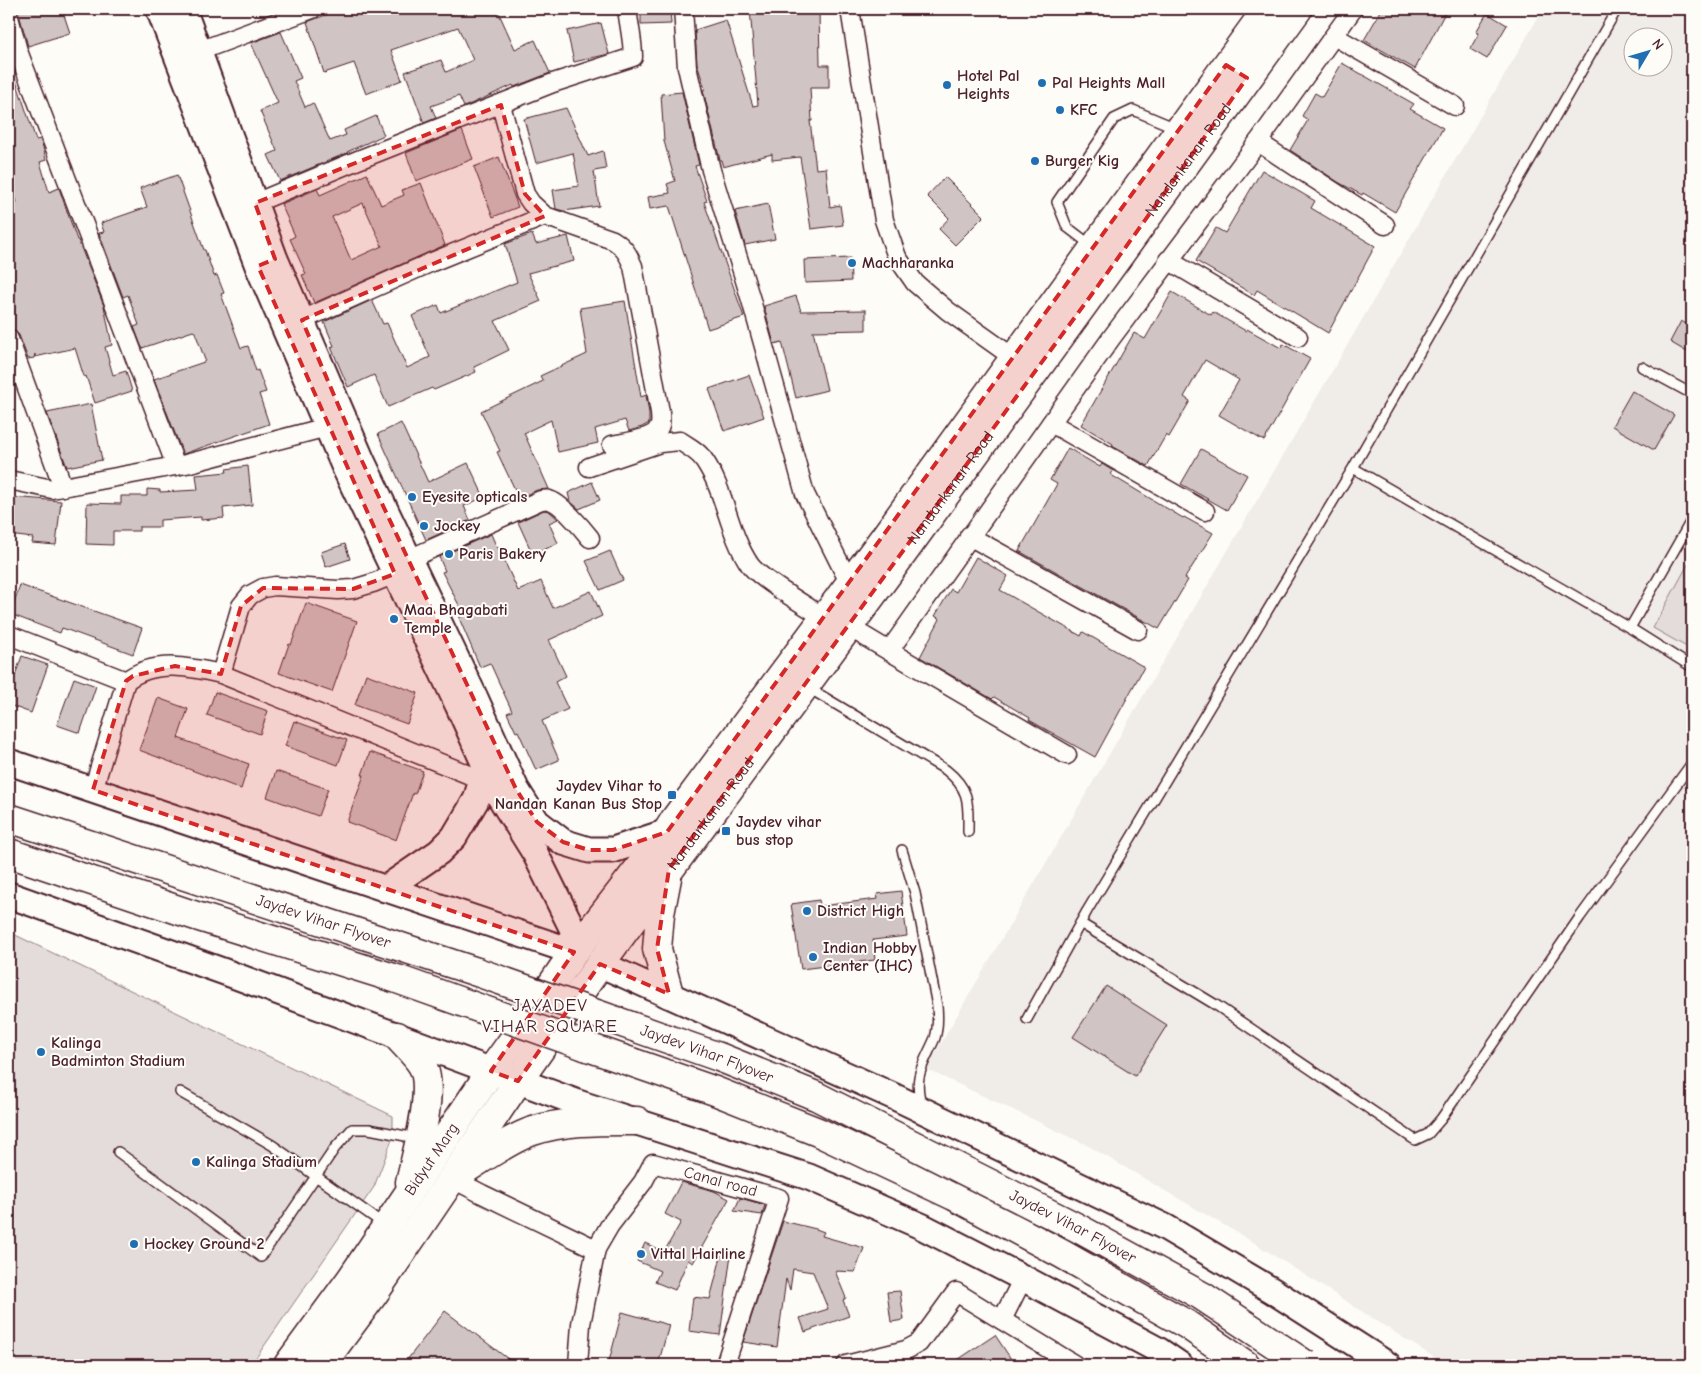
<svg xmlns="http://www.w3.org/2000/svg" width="1701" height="1374" font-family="'Comic Neue',sans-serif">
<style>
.built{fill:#f0ece8;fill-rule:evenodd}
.green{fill:#e3dcda;stroke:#967e82}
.building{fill:#d0c5c4;stroke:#4a1f2b;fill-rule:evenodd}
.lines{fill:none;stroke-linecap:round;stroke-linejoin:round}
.lane-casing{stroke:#4a1f2b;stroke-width:12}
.street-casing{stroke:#4a1f2b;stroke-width:21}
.secondary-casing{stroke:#4a1f2b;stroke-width:29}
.primary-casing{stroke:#4a1f2b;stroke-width:31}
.highway-casing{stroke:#4a1f2b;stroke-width:31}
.lane{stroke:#fdfcf7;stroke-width:9}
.street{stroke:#fdfcf7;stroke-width:18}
.secondary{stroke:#fdfcf7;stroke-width:25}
.primary{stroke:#fdfcf7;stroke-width:28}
.highway{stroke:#fdfcf7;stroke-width:28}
.highway-bridge-casing{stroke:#4a1f2b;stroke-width:31;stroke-linecap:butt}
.highway-bridge{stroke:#fdfcf7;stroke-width:28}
.marked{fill:#d62828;fill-opacity:0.2;stroke:#d62828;stroke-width:4;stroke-dasharray:10 6;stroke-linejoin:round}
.poi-dot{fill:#1f6fb2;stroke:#fdfcf7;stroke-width:2}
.labels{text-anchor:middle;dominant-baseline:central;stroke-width:4;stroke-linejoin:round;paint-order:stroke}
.poi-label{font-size:16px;font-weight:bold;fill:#4a1f2b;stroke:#fdfcf7;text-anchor:start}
.street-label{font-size:16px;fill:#4a1f2b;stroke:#fdfcf7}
.neighbourhood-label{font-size:18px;letter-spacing:1px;fill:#4a1f2b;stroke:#fdfcf7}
</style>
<rect width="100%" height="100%" fill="#fdfcf7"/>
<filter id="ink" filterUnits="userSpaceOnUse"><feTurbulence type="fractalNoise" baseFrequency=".02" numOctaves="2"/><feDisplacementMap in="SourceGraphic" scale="10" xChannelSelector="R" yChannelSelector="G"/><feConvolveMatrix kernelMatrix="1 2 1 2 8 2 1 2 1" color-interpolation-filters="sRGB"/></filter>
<g filter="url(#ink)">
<path class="built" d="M 1543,9 L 1692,9 L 1692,1365 L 1446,1365 L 1253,1242 L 1085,1144 L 926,1069 ZM 1634,38 L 1664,38 L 1664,68 L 1634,68 Z"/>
<path class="green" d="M 1692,557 L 1692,650 L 1653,628 Z
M 9,932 L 393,1116 L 393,1137 L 374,1187 L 251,1365 L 9,1365 Z"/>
<path class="building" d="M 16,9 L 62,9 L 70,33 L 28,46 L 19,14 Z
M 342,9 L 497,9 L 515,49 L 535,40 L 550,73 L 514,87 L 513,85 L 464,107 L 459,96 L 431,106 L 436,118 L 424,123 L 405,72 L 441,60 L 446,72 L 473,60 L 458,27 L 391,50 L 402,80 L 366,94 L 354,63 L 324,73 L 307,22 Z
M 641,9 L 670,9 L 671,24 L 641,25 Z
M 750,9 L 819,9 L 820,65 L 829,65 L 829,88 L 810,88 L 812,121 L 810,121 L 816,169 L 826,168 L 830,207 L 840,205 L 843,225 L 811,229 L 800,157 L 772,160 L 772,154 L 723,167 L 721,160 L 720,160 L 703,90 L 705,89 L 697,64 L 695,30 L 726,20 L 753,106 L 758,105 Z
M 1382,9 L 1447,9 L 1415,69 L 1364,40 Z
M 1487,13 L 1507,25 L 1487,59 L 1470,49 L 1479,33 L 1476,32 Z
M 601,23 L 609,54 L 574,62 L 567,31 Z
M 281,32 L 301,78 L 294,81 L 305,107 L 313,103 L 330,141 L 346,135 L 344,130 L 376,116 L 384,135 L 347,152 L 347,153 L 280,181 L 268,155 L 277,151 L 260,111 L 278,103 L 251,43 Z
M 1342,63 L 1414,104 L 1410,109 L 1443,128 L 1395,212 L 1363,193 L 1362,195 L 1338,182 L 1290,150 L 1308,120 L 1302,116 L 1315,93 L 1322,97 Z
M 12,69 L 36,140 L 40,139 L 43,147 L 46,160 L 40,162 L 49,192 L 59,188 L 77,240 L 78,240 L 104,306 L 112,345 L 105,347 L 113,375 L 126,371 L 132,391 L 95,403 L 86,376 L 84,377 L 75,348 L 35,357 L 35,354 L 34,358 L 28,359 L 19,335 L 13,329 L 9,312 L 9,205 L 17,202 L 9,175 L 9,70 Z
M 682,92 L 699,165 L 695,166 L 707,201 L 704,202 L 744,317 L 708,329 L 669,206 L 650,209 L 648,197 L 670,193 L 667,184 L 675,181 L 664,141 L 661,94 Z
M 566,108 L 588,156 L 603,151 L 606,169 L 594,171 L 599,206 L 564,211 L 556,209 L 553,190 L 579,186 L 573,153 L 536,163 L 524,119 Z
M 462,130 L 473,159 L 416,181 L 406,153 Z
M 499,157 L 518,207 L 493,217 L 474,167 Z
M 1262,170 L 1315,201 L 1311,208 L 1375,246 L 1328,333 L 1257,290 L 1254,295 L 1196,261 L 1216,228 L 1225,233 Z
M 367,174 L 381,205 L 404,195 L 402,190 L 421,183 L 445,245 L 314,303 L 302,275 L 306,274 L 290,239 L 295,236 L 281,204 L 317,189 L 320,195 ZM 363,203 L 382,246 L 351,260 L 332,217 Z
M 177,175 L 204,250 L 205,250 L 214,276 L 217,275 L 224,293 L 221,294 L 241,348 L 248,346 L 256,371 L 258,370 L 266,392 L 259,394 L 269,424 L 183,454 L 154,379 L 204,362 L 205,360 L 195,332 L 193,331 L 142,348 L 134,327 L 139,325 L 128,295 L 123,297 L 99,233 L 104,232 L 101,223 L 147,207 L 140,188 Z
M 945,177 L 984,216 L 955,245 L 939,229 L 949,218 L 927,196 Z
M 768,204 L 775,239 L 745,245 L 735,211 Z
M 532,234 L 536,244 L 568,236 L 574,261 L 528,273 L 541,301 L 495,321 L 509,350 L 474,367 L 476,372 L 434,390 L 432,388 L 388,407 L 374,375 L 348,387 L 331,347 L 334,346 L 324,322 L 372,300 L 383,324 L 387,323 L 407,368 L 430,357 L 412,316 L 438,305 L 441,313 L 517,282 L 505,244 Z
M 850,258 L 851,281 L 805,283 L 804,260 Z
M 1172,292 L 1211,315 L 1213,312 L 1246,331 L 1247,329 L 1281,348 L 1283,344 L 1310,359 L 1264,441 L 1219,415 L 1239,380 L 1205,360 L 1184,397 L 1190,401 L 1169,437 L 1166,435 L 1148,466 L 1112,446 L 1113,444 L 1081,425 L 1134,333 L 1145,339 Z
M 796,296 L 801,311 L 866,310 L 866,330 L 813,331 L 827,390 L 796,398 L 782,342 L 774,344 L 764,306 Z
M 625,301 L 641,397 L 646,395 L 649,413 L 649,423 L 642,427 L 629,431 L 625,420 L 595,429 L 598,443 L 558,452 L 551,420 L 524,433 L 549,489 L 537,490 L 519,498 L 497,452 L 500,451 L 481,411 L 543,381 L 540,376 L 587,354 L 580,308 Z
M 1681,321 L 1692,327 L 1692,355 L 1670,342 Z
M 749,375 L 764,417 L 724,431 L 709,389 Z
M 1632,391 L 1674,415 L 1654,450 L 1612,426 Z
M 91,404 L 102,460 L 67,467 L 47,413 Z
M 401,423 L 428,482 L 468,463 L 484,497 L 464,506 L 470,520 L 426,540 L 378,434 Z
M 1068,448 L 1100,467 L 1102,464 L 1113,471 L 1111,475 L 1183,518 L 1184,517 L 1213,533 L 1185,578 L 1188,580 L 1159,629 L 1019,551 L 1057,484 L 1050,480 Z
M 1201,449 L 1247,475 L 1227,510 L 1181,484 Z
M 248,466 L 252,505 L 223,508 L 224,518 L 201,520 L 201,517 L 160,520 L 160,527 L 139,527 L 139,531 L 113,531 L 113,545 L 86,544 L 87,503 L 121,504 L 121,496 L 147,496 L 147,489 L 160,490 L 160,492 L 198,490 L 196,475 L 227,472 L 226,469 Z
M 592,482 L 600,500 L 579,509 L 570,501 L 568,493 Z
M 11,497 L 61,501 L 56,545 L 32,543 L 33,538 L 9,535 Z
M 544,510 L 549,511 L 558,519 L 549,523 L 558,543 L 533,555 L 518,522 Z
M 491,534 L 497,548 L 498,547 L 518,591 L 541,581 L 553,608 L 591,591 L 602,616 L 549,640 L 566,676 L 555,682 L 568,709 L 542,721 L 559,760 L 536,770 L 518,731 L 516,732 L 507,713 L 512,711 L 490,663 L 480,667 L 459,618 L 464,615 L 442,572 L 445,571 L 439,557 Z
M 345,544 L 350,559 L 326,567 L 321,552 Z
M 610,551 L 623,580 L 600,590 L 586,561 Z
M 976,557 L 1008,576 L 1000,590 L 1081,636 L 1083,632 L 1144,667 L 1095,757 L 1029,720 L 1030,718 L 994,697 L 992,699 L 920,657 L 940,619 L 935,616 L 951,589 L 956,592 Z
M 20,585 L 142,628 L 133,654 L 62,628 L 60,633 L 10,614 Z
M 306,603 L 357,621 L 332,692 L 279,673 L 289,644 L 291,645 Z
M 22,656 L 48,665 L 31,713 L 9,705 L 9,692 Z
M 366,674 L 418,693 L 407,724 L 355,705 Z
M 74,678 L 96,686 L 80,733 L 57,725 Z
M 215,692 L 268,711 L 260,734 L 207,715 Z
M 158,698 L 188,709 L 178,738 L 249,764 L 241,789 L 139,750 Z
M 294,721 L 347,740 L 338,765 L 285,746 Z
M 370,752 L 423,771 L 415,794 L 413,793 L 396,840 L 347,822 L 364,775 L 362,775 Z
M 276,771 L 328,789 L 318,816 L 267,797 Z
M 901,891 L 907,936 L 873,940 L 875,960 L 801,969 L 791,904 L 819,900 L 820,906 L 878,899 L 877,894 Z
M 1106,986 L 1167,1025 L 1135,1076 L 1073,1037 Z
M 681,1182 L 714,1191 L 729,1199 L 693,1263 L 688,1260 L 675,1290 L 655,1282 L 660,1271 L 637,1261 L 645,1243 L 664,1252 L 681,1222 L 665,1214 Z
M 740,1198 L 765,1205 L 762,1215 L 734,1211 Z
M 783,1221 L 816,1229 L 824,1232 L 822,1236 L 864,1248 L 855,1272 L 835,1271 L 846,1298 L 843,1300 L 849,1316 L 805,1332 L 800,1318 L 828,1309 L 813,1272 L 793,1269 L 790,1290 L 786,1279 L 777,1347 L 743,1342 Z
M 722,1253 L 731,1254 L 720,1335 L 689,1331 L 693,1297 L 710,1299 Z
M 900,1291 L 904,1320 L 891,1322 L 887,1292 Z
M 445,1311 L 516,1365 L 414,1365 L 407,1360 Z
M 622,1312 L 669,1325 L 658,1365 L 608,1365 Z
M 995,1335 L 1015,1365 L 950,1365 Z"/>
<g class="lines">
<defs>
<path id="lane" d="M 1092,246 L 1067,227 L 1057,202 L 1114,119 L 1133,110 L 1176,128
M 1642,367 L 1692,394
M 1353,468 L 1630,628 L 1692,667
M 1630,628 L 1692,519
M 807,687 L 946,770 C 971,790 968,804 968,832
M 902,850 L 915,893 L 937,1006 C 938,1017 938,1028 935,1038 C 924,1064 912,1076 922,1106
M 1080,923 L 1216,1005 L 1415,1140 L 1428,1134 L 1441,1119 L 1580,917 L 1692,763
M 1027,1019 L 1087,911 L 1353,468 L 1617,9
M 180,1092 L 272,1145 L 385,1225
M 118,1152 L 261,1257 L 335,1148 L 352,1129 L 369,1129 L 416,1138"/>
<g id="street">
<path d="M 683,9 L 687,67 L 711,170 L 751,300 L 805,494 L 850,584"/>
<path d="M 850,9 L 884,220 L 897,257 L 915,283 L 948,311 L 1014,358"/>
<path d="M 9,17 L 18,51 L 176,466"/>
<path d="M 1334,36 L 1455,106"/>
<path d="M 199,51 L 312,9"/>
<path d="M 501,105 L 525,194 L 531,203 L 545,216 L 613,240 C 624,247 628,254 633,266 L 660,412 C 660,416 661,421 660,425 C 656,440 625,442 612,445"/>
<path d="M 1258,142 L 1385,225"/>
<path d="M 255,203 L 358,160 L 553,83 L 633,57 C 633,41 629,25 627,9"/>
<path d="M 1168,260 L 1298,337"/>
<path d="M 302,320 L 432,262 L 545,216"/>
<path d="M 9,339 L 63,487"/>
<path d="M 1051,423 L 1205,511"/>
<path d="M 589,467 L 660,443 L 680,441 C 688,446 699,452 704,460 C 726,492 728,533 750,565 C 760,579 808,607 825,618"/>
<path d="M 9,480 L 52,489 L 186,464 L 327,427"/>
<path d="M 969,536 L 1138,630"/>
<path d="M 409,559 L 541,500 C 544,500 547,499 549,500 C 560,502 583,529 590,538"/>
<path d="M 849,627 L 889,651"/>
<path d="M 9,635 L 126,681"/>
<path d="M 221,674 L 241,606 L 250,595 L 263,588 L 275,586 L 338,590 L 353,589 L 373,583 L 395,574"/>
<path d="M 1067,755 L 889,651 L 1112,337 L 1258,142 L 1353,9"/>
<path d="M 93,790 L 126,681 C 154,659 190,667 221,674 L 482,780"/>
<path d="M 451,1178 L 482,1194 L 596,1249"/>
<path d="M 1002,1320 L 1023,1278"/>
<path id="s1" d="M 578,1365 L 581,1324 L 596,1249 L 610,1225 L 643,1182 L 653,1163 L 779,1198 L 725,1365"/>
<path d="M 846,1365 L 906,1350 L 919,1343 L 956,1292 L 1075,1365"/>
</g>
<path id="secondary" d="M 159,9 L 258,266 L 345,468 L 458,705 L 498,794 L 535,853 L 580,944
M 183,9 L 275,259 L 362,461 L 475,698 L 516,789 L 537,822 L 563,842 L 589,850 L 613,850 L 667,832
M 9,762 L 574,952
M 385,889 L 439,852 L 454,837 L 476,800 L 486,766
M 9,895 L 225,972 L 581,1104 L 809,1177 L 921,1226 L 1023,1278 L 1158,1350 L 1180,1365
M 600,964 L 895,1097 L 1165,1227 L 1273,1291 L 1388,1365"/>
<g id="primary">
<path d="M 667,878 L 660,914 L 657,949 L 669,994"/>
<path d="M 397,1036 C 405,1045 416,1055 422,1065 C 436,1088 416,1155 410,1182"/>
<path d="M 458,1174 C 479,1161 511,1138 533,1131 C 566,1120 602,1121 637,1121"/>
<path id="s2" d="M 288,1365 L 351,1279 L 491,1071 L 532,1014 L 574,952 L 667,832 L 675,819 L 886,535 L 1267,9"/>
<path id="s3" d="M 321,1365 L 373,1295 L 518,1081 L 600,964 L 906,549 L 1298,9"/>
</g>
<g id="highway">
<path id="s4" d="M 9,818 L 477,972"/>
<path d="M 585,1046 L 715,1091 L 818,1132 L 954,1196 L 1062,1254 L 1186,1324 L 1246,1365"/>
</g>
</defs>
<use href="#lane" class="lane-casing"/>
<use href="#street" class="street-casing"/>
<use href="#secondary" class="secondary-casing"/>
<use href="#primary" class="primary-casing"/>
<use href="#highway" class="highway-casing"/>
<use href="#lane" class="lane"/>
<use href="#street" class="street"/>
<use href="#secondary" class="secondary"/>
<use href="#primary" class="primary"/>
<use href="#highway" class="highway"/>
<defs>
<g id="highway-bridge">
<path d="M 9,853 L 196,916 L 397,979 L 585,1046"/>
<path id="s5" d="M 477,972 L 719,1057 L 816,1096 L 1076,1227 L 1202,1296 L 1306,1365"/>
</g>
</defs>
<use href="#highway-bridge" class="highway-bridge-casing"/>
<use href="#highway-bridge" class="highway-bridge"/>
</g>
</g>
<path class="marked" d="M 1226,65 L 1247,78 L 1092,294 L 669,869 L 657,949 L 669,994 L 600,964 L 518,1081 L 491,1071 L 574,952 L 93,790 L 126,681 L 133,676 L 175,666 L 221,674 L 241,606 L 263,588 L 353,589 L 395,574 L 258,266 L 275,259 L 255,203 L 501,105 L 525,194 L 545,216 L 302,320 L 362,461 L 516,789 L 537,822 L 563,842 L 589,850 L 613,850 L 667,832 Z"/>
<g class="poi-dot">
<circle cx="1042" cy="83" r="5"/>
<circle cx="947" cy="85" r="5"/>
<circle cx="1060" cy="110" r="5"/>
<circle cx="1035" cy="161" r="5"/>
<circle cx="852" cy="263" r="5"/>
<circle cx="412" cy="497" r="5"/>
<circle cx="424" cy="526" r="5"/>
<circle cx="449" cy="554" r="5"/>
<circle cx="394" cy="619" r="5"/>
<rect x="667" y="790" width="10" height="10" rx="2.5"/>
<rect x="721" y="826" width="10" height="10" rx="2.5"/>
<circle cx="807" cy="911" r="5"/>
<circle cx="813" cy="957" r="5"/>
<circle cx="41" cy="1052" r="5"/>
<circle cx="196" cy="1162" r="5"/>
<circle cx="134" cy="1244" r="5"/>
<circle cx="641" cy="1254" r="5"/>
</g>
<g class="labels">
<g class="poi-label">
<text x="957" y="76">Hotel Pal<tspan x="957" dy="18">Heights</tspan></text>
<text x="1052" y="83">Pal Heights Mall</text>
<text x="1070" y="110">KFC</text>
<text x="1045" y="161">Burger Kig</text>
<text x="862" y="263">Machharanka</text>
<text x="422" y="497">Eyesite opticals</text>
<text x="434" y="526">Jockey</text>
<text x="459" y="554">Paris Bakery</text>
<text x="404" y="610">Maa Bhagabati<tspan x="404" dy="18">Temple</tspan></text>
<text x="662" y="786" text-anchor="end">Jaydev Vihar to<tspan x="662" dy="18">Nandan Kanan Bus Stop</tspan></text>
<text x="736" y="822">Jaydev vihar<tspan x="736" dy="18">bus stop</tspan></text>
<text x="817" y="911">District High</text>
<text x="823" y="948">Indian Hobby<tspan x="823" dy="18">Center (IHC)</tspan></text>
<text x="51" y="1043">Kalinga<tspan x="51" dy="18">Badminton Stadium</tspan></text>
<text x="206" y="1162">Kalinga Stadium</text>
<text x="144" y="1244">Hockey Ground 2</text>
<text x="651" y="1254">Vittal Hairline</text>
</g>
<g class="street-label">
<text stroke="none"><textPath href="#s3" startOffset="1485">Nandankanan Road</textPath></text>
<text stroke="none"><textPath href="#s3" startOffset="1080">Nandankanan Road</textPath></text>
<text stroke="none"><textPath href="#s3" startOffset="675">Nandankanan Road</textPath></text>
<text stroke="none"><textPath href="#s4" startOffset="331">Jaydev Vihar Flyover</textPath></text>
<text stroke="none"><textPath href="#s5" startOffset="244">Jaydev Vihar Flyover</textPath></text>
<text stroke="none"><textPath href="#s2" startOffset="251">Bidyut Marg</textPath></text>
<text stroke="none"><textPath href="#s1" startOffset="291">Canal road</textPath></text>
<text stroke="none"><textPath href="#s5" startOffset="649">Jaydev Vihar Flyover</textPath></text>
</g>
<g class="neighbourhood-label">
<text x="550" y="1005">JAYADEV<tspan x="550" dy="21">VIHAR SQUARE</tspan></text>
</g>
</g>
<rect width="1701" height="1374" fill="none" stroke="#fdfcf7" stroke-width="30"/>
<rect x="15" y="15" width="1671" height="1344" fill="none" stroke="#4a1f2b" stroke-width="2" filter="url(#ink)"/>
<g transform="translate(1648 52) rotate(52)"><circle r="24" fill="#fdfcf7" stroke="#b5a4a5"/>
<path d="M0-4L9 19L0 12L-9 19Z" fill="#1f6fb2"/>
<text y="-8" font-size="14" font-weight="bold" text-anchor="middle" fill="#4a1f2b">N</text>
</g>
</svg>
